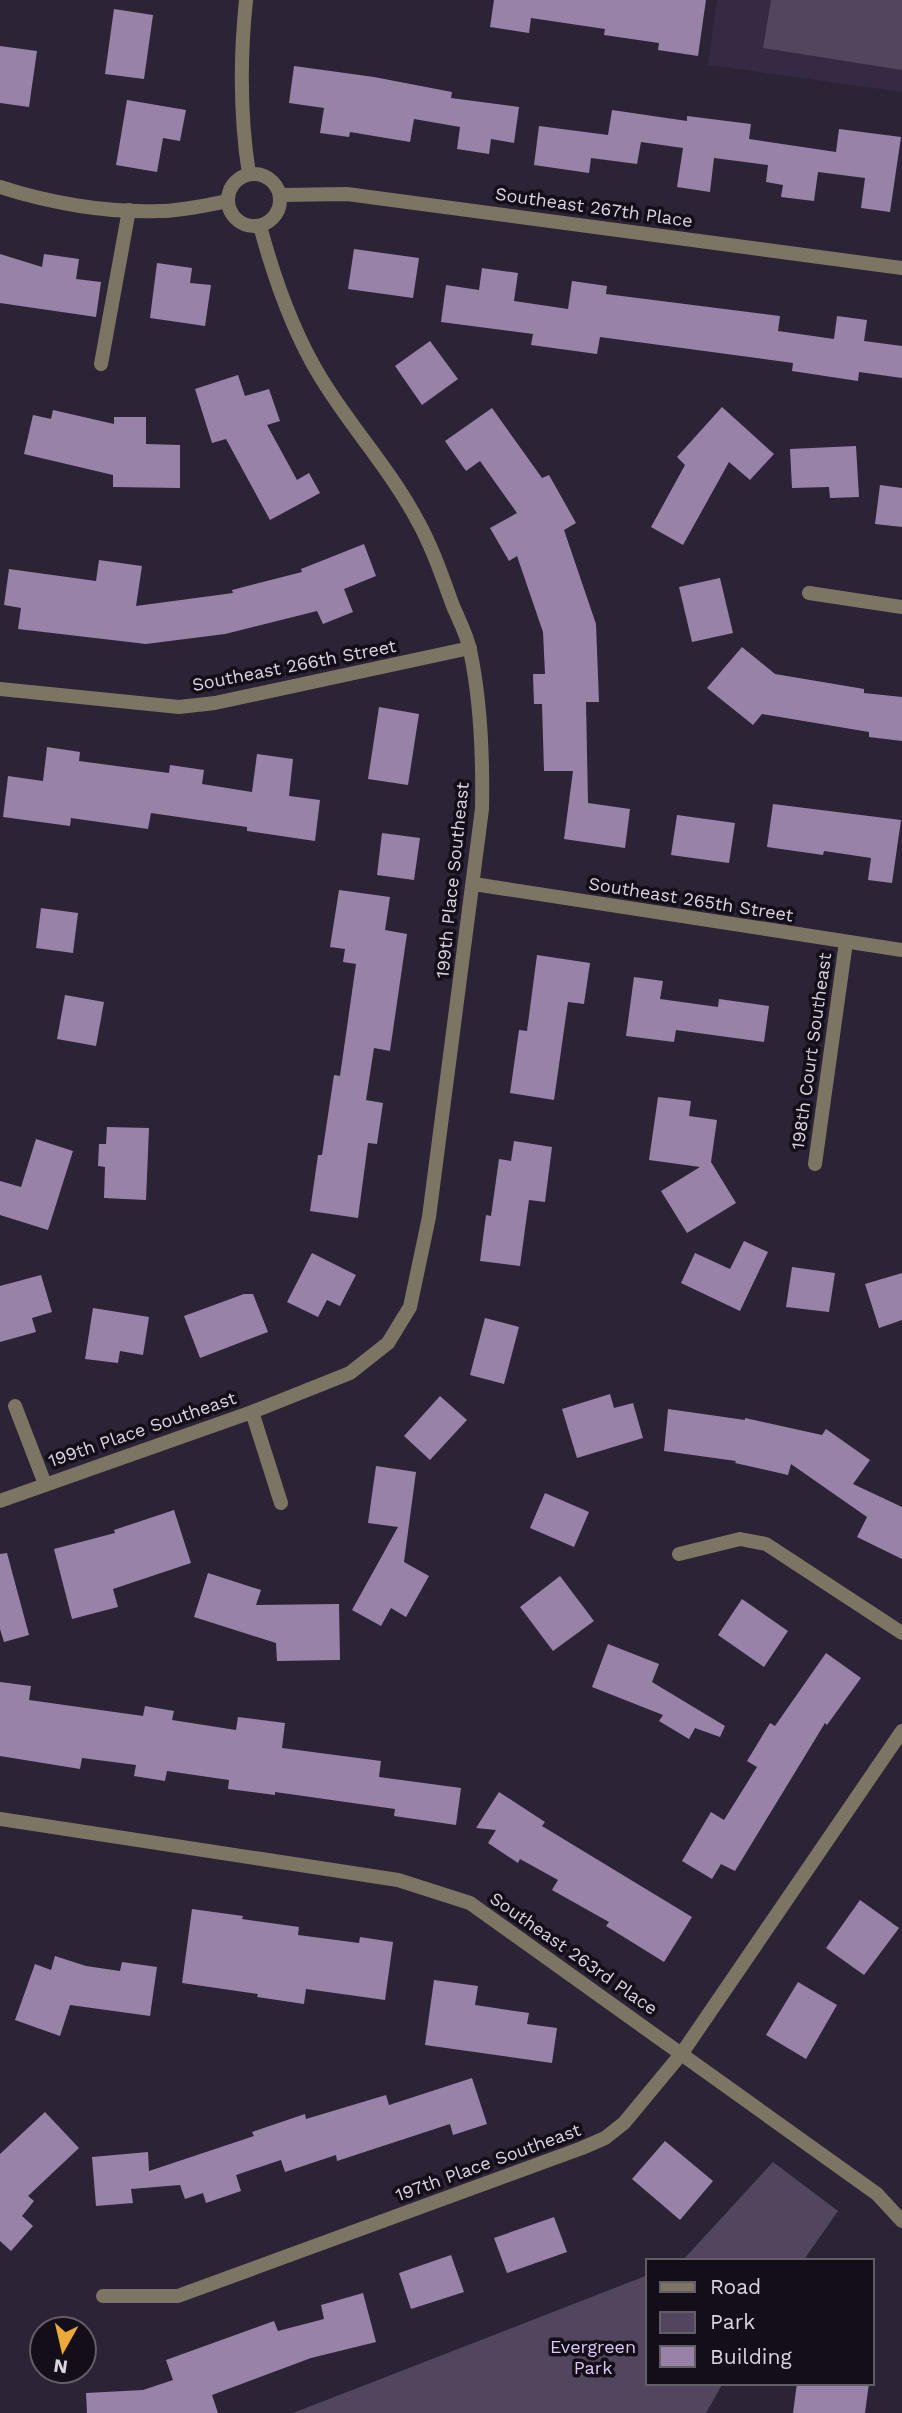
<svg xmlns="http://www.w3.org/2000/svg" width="902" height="2413" font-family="'Work Sans',sans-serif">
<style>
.built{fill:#362944}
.green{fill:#52465f}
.building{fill:#9982a8}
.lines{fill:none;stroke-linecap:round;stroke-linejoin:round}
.service{stroke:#7c7564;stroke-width:14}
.minor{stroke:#7c7564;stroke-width:14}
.labels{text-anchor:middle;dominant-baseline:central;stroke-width:7;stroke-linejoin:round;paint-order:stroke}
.street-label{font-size:18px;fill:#dad4e1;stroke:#130e17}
.park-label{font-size:18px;fill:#ddc6f8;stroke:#130e17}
</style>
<rect width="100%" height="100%" fill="#2c2337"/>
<path class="built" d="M 717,0 L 902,0 L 902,92 L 708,65 Z"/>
<path class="green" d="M 771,0 L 902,0 L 902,70 L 763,48 Z
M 773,2162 L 838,2211 L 803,2261 L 682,2261 Z
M 648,2275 L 648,2383 L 723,2383 L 706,2413 L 293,2413 Z"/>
<path class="building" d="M 494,0 L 706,0 L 698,56 L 658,50 L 659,43 L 604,35 L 605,29 L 531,18 L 529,33 L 490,27 Z
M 114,9 L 153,15 L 144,79 L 105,74 Z
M 0,46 L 37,51 L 29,107 L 0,103 Z
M 294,66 L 374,77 L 452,92 L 451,98 L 519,107 L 514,143 L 491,139 L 489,154 L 457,149 L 460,127 L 414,119 L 410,142 L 350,132 L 349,137 L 320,133 L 324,108 L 289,103 Z
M 127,100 L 186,110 L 180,141 L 163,138 L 157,172 L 116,165 Z
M 612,110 L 687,121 L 687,116 L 751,124 L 749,139 L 836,152 L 839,129 L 901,137 L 890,212 L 861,208 L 865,178 L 818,172 L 814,201 L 781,197 L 783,185 L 766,182 L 768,165 L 714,158 L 710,192 L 677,187 L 683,148 L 641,142 L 637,164 L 591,158 L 589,173 L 534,165 L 539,126 L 608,135 Z
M 354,249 L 419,258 L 413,298 L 348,289 Z
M 0,254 L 42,267 L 44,254 L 79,259 L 76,279 L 101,282 L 96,317 L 0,303 Z
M 157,263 L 192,268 L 190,283 L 211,285 L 205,326 L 150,318 Z
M 482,268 L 518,273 L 514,301 L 568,309 L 572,281 L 607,286 L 606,294 L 780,316 L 778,331 L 834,339 L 837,316 L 867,320 L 864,341 L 902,346 L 902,378 L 859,372 L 858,381 L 792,371 L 793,363 L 600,337 L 597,354 L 531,345 L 533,334 L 441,322 L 446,285 L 479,290 Z
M 430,341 L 458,379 L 422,405 L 395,366 Z
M 238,375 L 245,396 L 269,389 L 280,421 L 267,425 L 297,480 L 309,473 L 320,493 L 270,520 L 226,439 L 212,443 L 195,389 Z
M 722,407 L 774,454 L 750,480 L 729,462 L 683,545 L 651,527 L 685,465 L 677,457 Z
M 492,408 L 542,478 L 549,475 L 576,523 L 564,530 L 596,624 L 599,702 L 586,702 L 588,803 L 630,809 L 625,848 L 564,839 L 573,771 L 544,771 L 542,704 L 534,704 L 533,674 L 545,674 L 543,632 L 517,556 L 509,561 L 490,528 L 517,513 L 480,461 L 466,471 L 445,441 Z
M 53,410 L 114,424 L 114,417 L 146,417 L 146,444 L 180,445 L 180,488 L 113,487 L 113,475 L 24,454 L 33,415 L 51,419 Z
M 856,446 L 859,497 L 830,498 L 829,487 L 792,488 L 790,449 Z
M 880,485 L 902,488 L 902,527 L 875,524 Z
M 364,544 L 376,576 L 344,589 L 353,612 L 323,624 L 317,611 L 225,634 L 146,644 L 18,629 L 21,608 L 4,605 L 9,569 L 96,581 L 99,560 L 142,566 L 136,606 L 233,593 L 232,590 L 302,572 L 301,569 Z
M 720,578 L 733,633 L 692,642 L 679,587 Z
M 742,647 L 775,674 L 864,689 L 864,693 L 902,697 L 902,741 L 869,737 L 869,732 L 762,714 L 753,725 L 707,688 Z
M 379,707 L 419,714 L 408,785 L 368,779 Z
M 47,747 L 80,752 L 79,761 L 169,773 L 170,765 L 204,770 L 202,784 L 252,792 L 257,754 L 293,759 L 289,796 L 320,800 L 315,841 L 247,831 L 247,827 L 151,813 L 148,829 L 71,818 L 70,826 L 3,817 L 8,776 L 43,781 Z
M 773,804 L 901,820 L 892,883 L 868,880 L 871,858 L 824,851 L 823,855 L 767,847 Z
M 677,815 L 735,823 L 729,863 L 671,855 Z
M 382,833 L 420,838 L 414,880 L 377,875 Z
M 339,890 L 390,897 L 385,930 L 407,934 L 390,1051 L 374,1048 L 366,1100 L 383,1103 L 377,1144 L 368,1143 L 358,1218 L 310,1211 L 318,1155 L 322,1155 L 334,1075 L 340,1076 L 356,964 L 343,962 L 345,949 L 330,947 Z
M 41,908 L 78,913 L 73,953 L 36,948 Z
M 537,955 L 590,963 L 584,1004 L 568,1002 L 554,1100 L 510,1093 L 519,1030 L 527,1031 Z
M 634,977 L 663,981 L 660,999 L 718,1007 L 719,999 L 769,1006 L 764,1042 L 676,1030 L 674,1042 L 626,1036 Z
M 65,995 L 104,1002 L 96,1046 L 57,1039 Z
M 658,1097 L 691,1101 L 689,1116 L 717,1120 L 711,1162 L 736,1203 L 687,1233 L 661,1191 L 700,1167 L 649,1160 Z
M 107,1127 L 149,1128 L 146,1200 L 104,1198 L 105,1167 L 98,1166 L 99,1144 L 106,1144 Z
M 36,1139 L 73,1151 L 48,1230 L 0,1215 L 0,1181 L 21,1187 Z
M 514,1141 L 552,1147 L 545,1202 L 529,1200 L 520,1266 L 480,1261 L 486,1215 L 491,1216 L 499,1159 L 511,1161 Z
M 744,1241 L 768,1252 L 740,1311 L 681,1283 L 695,1253 L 730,1269 Z
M 312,1253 L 356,1275 L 340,1306 L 327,1300 L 318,1317 L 287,1302 Z
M 792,1267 L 835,1273 L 829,1312 L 786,1307 Z
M 902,1273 L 902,1320 L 879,1328 L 865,1284 Z
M 41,1275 L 52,1312 L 32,1318 L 36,1332 L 0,1342 L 0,1286 Z
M 244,1294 L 253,1294 L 268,1332 L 200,1358 L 184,1316 Z
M 93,1308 L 149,1317 L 143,1355 L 120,1351 L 118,1363 L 85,1359 Z
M 485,1318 L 519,1327 L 504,1384 L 470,1375 Z
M 610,1394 L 614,1408 L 633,1403 L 643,1438 L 577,1458 L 562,1409 Z
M 440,1396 L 467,1420 L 430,1460 L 404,1436 Z
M 668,1409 L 745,1420 L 745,1418 L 822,1435 L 826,1429 L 870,1460 L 853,1484 L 902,1507 L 902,1559 L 857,1537 L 867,1517 L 791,1464 L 788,1475 L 735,1463 L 736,1461 L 664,1451 Z
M 376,1466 L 416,1472 L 404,1562 L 429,1576 L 406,1617 L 391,1608 L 381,1626 L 352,1610 L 398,1527 L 368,1523 Z
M 545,1493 L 589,1512 L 574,1547 L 530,1528 Z
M 174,1510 L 191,1563 L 113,1589 L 118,1607 L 72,1619 L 54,1549 L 115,1533 L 114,1530 Z
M 7,1553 L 29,1635 L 4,1642 L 0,1629 L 0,1554 Z
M 208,1573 L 261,1590 L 256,1605 L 339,1604 L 340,1660 L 277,1661 L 276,1643 L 194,1617 Z
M 560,1576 L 594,1621 L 553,1651 L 520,1607 Z
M 742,1599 L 788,1631 L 764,1667 L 718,1635 Z
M 608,1644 L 659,1664 L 652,1682 L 725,1726 L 720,1737 L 695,1728 L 689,1739 L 659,1721 L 663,1715 L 592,1687 Z
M 826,1653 L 861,1678 L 827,1725 L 825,1723 L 735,1871 L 721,1864 L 712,1879 L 682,1861 L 711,1812 L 724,1820 L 757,1767 L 747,1761 L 770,1723 L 775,1726 Z
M 0,1682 L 31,1686 L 29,1700 L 143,1716 L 145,1706 L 174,1711 L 172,1720 L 236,1730 L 238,1717 L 285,1723 L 282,1748 L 381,1761 L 379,1777 L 461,1788 L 456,1825 L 394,1816 L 395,1809 L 275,1792 L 275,1795 L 228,1789 L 229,1780 L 167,1771 L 165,1781 L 134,1776 L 136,1765 L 82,1758 L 80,1769 L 0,1756 Z
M 499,1792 L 545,1822 L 542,1826 L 692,1917 L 664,1962 L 606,1926 L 609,1922 L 552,1890 L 558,1880 L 520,1859 L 518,1863 L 488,1843 L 496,1830 L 476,1828 Z
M 860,1900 L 899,1928 L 864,1975 L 826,1948 Z
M 192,1909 L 243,1916 L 242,1919 L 299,1927 L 298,1935 L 359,1943 L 360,1937 L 393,1942 L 385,2000 L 306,1989 L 304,2004 L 257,1997 L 258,1994 L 182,1983 Z
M 55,1956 L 86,1966 L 120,1971 L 122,1962 L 157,1967 L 150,2016 L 70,2005 L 60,2036 L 15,2020 L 35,1964 L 51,1970 Z
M 434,1980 L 478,1986 L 475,2005 L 529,2013 L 527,2024 L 557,2028 L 552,2063 L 425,2045 Z
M 798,1982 L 837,2005 L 806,2059 L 766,2035 Z
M 472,2078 L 487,2124 L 453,2135 L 450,2124 L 337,2161 L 336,2155 L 285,2172 L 281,2160 L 236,2175 L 241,2191 L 206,2203 L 203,2193 L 185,2199 L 180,2185 L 131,2189 L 133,2203 L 96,2206 L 92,2157 L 148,2152 L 149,2171 L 254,2136 L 252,2132 L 305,2114 L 306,2119 L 386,2095 L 389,2105 Z
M 45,2112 L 79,2148 L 28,2196 L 34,2201 L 22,2216 L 33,2226 L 11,2251 L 0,2241 L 0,2154 Z
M 665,2141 L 713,2181 L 680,2220 L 632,2179 Z
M 554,2217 L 567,2252 L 507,2273 L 494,2238 Z
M 451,2255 L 464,2292 L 411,2309 L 399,2273 Z
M 363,2293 L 376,2342 L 311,2358 L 212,2395 L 218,2413 L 87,2413 L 86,2393 L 143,2390 L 173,2380 L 166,2360 L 274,2321 L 278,2331 L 324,2319 L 321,2305 Z
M 797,2383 L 869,2383 L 865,2413 L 793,2413 Z"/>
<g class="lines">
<path class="service" d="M 101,364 L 129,210"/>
<path class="minor" d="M 246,0 C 240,58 240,117 249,174
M228 200a26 26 0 1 1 52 0a26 26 0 1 1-52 0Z
M 0,187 C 49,203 107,213 159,211 C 182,211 206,205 228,201
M 281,195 L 347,194 L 902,268
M 809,593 L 902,607
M 0,689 L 179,707 L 215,703 L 470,648
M 474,884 L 902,950
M 815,1164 L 846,942
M 15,1406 L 45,1484
M 252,1412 L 281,1503
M 0,1501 L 252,1412 L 350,1373 L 388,1343 L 410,1307 L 429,1217 L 482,809 C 483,756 481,702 470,650 C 467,635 459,620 453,606 C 442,576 432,546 416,518 C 389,468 350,426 321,378 C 292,331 274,278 260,226
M 679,1554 L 740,1539 L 766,1544 L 902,1633
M 0,1819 L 398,1880 L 470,1903 L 877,2194 L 902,2221
M 103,2296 L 178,2296 L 582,2148 L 605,2138 L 624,2123 L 682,2053 L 902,1731"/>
</g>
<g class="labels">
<g class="street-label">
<text transform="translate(594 207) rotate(8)">Southeast 267th Place</text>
<text transform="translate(294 665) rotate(-11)">Southeast 266th Street</text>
<text transform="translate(452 880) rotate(-84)">199th Place Southeast</text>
<text transform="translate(691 899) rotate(9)">Southeast 265th Street</text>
<text transform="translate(811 1051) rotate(-82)">198th Court Southeast</text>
<text transform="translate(142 1429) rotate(-19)">199th Place Southeast</text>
<text transform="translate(574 1953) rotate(35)">Southeast 263rd Place</text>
<text transform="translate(488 2162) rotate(-20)">197th Place Southeast</text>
</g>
<g class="park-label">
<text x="593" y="2346">Evergreen<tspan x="593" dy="21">Park</tspan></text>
</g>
</g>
<rect x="646" y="2259" width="228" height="126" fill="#130e17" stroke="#635d68" stroke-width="2"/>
<rect x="660" y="2282" width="35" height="10" fill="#7c7564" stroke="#635d68" stroke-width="2"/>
<text x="710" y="2294" font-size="21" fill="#dad4e1">Road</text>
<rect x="660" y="2312" width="35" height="21" fill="#52465f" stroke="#635d68" stroke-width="2"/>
<text x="710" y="2329" font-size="21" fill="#dad4e1">Park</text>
<rect x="660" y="2346" width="35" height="21" fill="#9982a8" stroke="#635d68" stroke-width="2"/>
<text x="710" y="2364" font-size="21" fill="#dad4e1">Building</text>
<g transform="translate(63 2350) rotate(188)"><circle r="33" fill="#130e17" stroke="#635d68" stroke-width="2"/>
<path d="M0-5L12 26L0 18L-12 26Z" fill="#eca93a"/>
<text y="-10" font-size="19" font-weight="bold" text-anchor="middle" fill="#dad4e1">N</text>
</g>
</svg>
